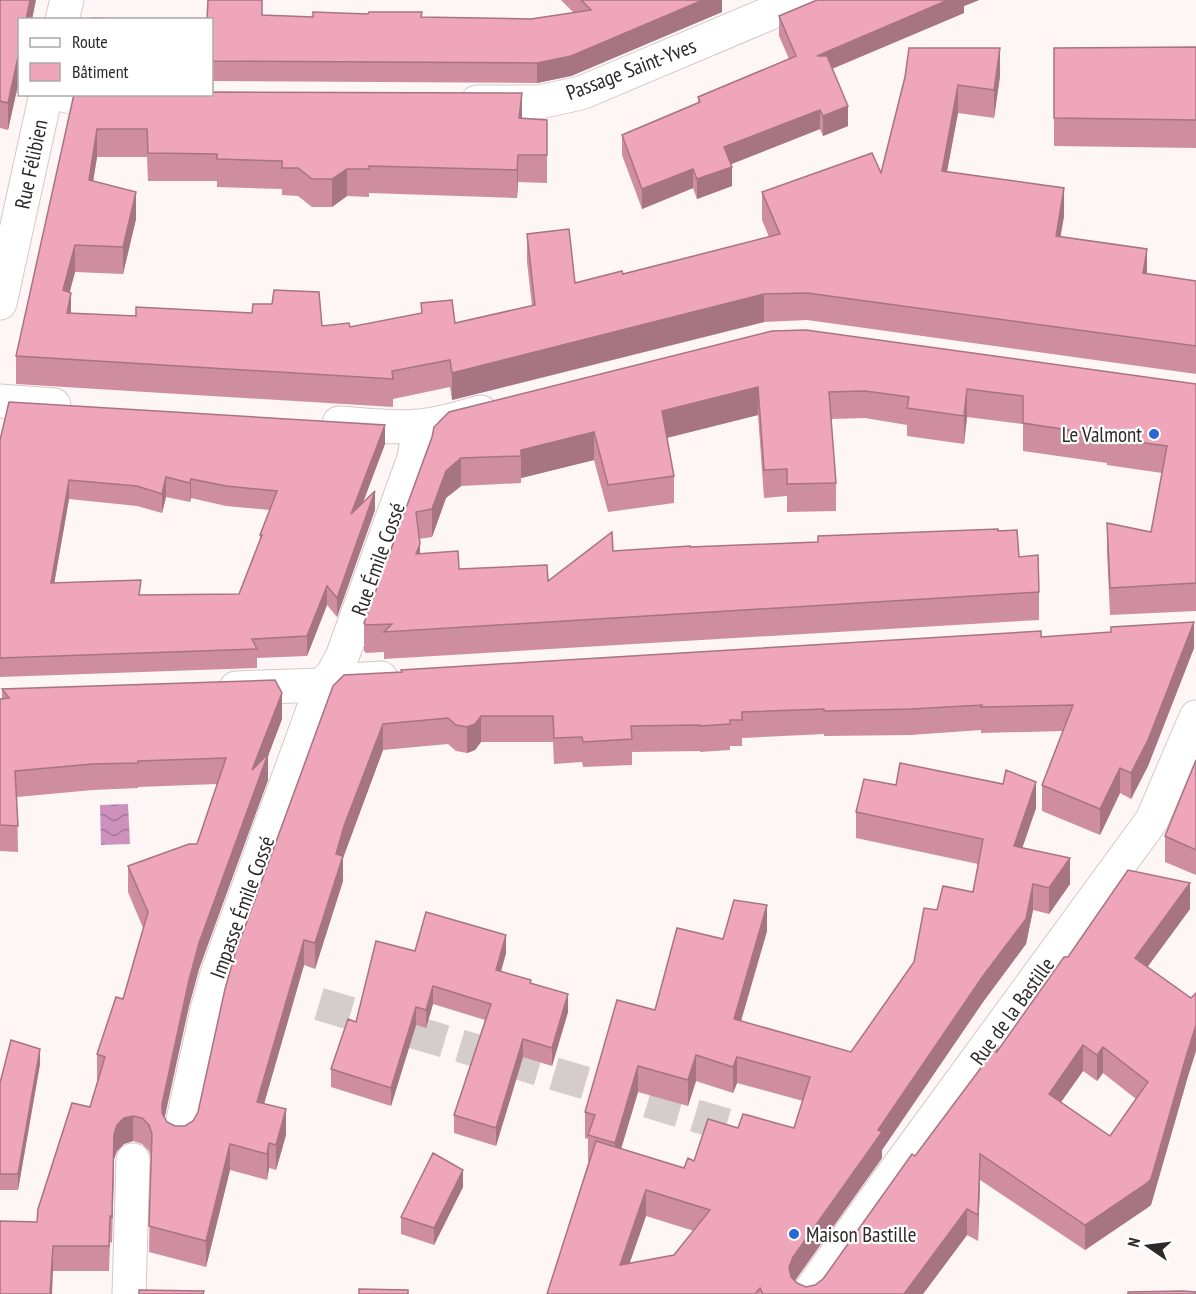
<svg xmlns="http://www.w3.org/2000/svg" width="1196" height="1294" font-family="'PT Sans Narrow',sans-serif">
<style>
.water{fill:url(#water-waves)}
.lines{fill:none;stroke-linecap:round;stroke-linejoin:round}
.minor-tunnel{stroke:#d4cdcc;stroke-width:33;stroke-dasharray:33 16;stroke-linecap:butt}
.minor-casing{stroke:#d5c8c6;stroke-width:35}
.minor{stroke:#fff;stroke-width:33}
.wall{fill:#ce8ea0;fill-rule:evenodd}
.shaded-wall{fill:#a77482}
.building{fill:#efa5ba;stroke:#a77482;stroke-width:1.5;fill-rule:evenodd}
.poi-dot{fill:#2767d4;stroke:#fff;stroke-width:2}
.labels{text-anchor:middle;dominant-baseline:central;stroke-width:4.5;stroke-linejoin:round;paint-order:stroke}
.street-label{font-size:21px;fill:#2e2929;stroke:#fff}
.poi-label{font-size:21px;fill:#2e2929;stroke:#fff;text-anchor:end}
</style>
<defs>
<pattern id="water-waves" width="16" height="10" patternUnits="userSpaceOnUse" patternTransform="scale(1.5)"><rect width="16" height="10" fill="#cc91bd"/><path d="M0 5q4-4 8 0t8 0" fill="none" stroke="#a6769a"/></pattern>
</defs>
<rect width="100%" height="100%" fill="#fef6f5"/>
<path class="water" d="M 128,804 L 130,844 L 101,845 L 100,805 Z"/>
<g class="lines">
<path class="minor-tunnel" d="M 319,1004 L 781,1141"/>
<defs>
<path id="minor" d="M 62,20 L 67,0
M 58,94 L 86,100 L 117,100
M 477,102 L 539,102 L 581,93 L 801,0
M 0,303 L 46,94
M 0,401 L 54,405
M 339,423 C 370,425 403,430 434,424 C 450,421 466,416 481,412
M 236,688 L 322,685 L 351,680 L 381,678
M 180,1134 L 207,1010 L 217,974 L 322,685 L 332,675 L 342,657 L 414,458 L 417,440 L 415,426
M 129,1294 L 133,1160
M 808,1294 L 891,1177 L 1152,820 L 1196,717"/>
</defs>
<use href="#minor" class="minor-casing"/>
<use href="#minor" class="minor"/>
</g>
<path class="wall" d="M 0,0 L 20,20 L 20,76 L 8,130 L 0,128 Z
M 561,0 L 722,0 L 722,12 L 571,76 L 537,83 L 212,81 L 212,20 L 262,15 L 313,17 L 531,19 L 574,13 Z
M 817,0 L 979,0 L 964,6 L 964,13 L 832,69 L 848,126 L 823,136 L 820,129 L 731,164 L 732,186 L 697,199 L 693,188 L 642,209 L 622,155 L 622,135 L 698,103 L 698,97 L 789,59 L 779,36 L 779,16 Z
M 1196,47 L 1196,148 L 1054,146 L 1054,48 Z
M 1000,76 L 994,118 L 958,113 L 947,171 L 1064,216 L 1060,237 L 1147,274 L 1196,281 L 1196,374 L 807,320 L 764,322 L 452,400 L 450,387 L 393,399 L 393,407 L 16,384 L 16,356 L 74,94 L 547,120 L 547,183 L 518,182 L 517,198 L 369,193 L 369,197 L 347,196 L 332,207 L 312,207 L 298,196 L 282,195 L 282,189 L 217,187 L 217,181 L 148,181 L 147,157 L 97,157 L 93,181 L 136,219 L 123,274 L 75,272 L 69,293 L 71,313 L 350,327 L 421,313 L 421,303 L 455,323 L 532,306 L 527,262 L 527,234 L 575,283 L 623,274 L 769,237 L 762,220 L 762,192 L 881,173 L 905,77 Z
M 772,331 L 1196,384 L 1196,611 L 1110,615 L 1107,551 L 1107,523 L 1151,532 L 1162,473 L 1107,465 L 1107,463 L 1023,451 L 1023,424 L 967,417 L 964,444 L 907,436 L 907,425 L 865,418 L 831,419 L 836,483 L 836,511 L 787,512 L 787,496 L 764,498 L 758,415 L 667,438 L 674,476 L 674,503 L 608,512 L 594,460 L 521,478 L 521,483 L 461,486 L 446,498 L 432,537 L 419,539 L 420,554 L 459,569 L 548,581 L 613,551 L 818,542 L 998,531 L 1019,557 L 1039,592 L 1039,620 L 384,659 L 384,652 L 366,653 L 364,651 L 364,623 L 432,437 Z
M 0,440 L 385,444 L 363,503 L 375,510 L 337,617 L 327,605 L 307,656 L 257,658 L 257,668 L 0,677 ZM 166,497 L 190,502 L 191,498 L 226,506 L 270,510 L 260,535 L 260,540 L 239,594 L 141,595 L 54,583 L 69,499 L 137,506 L 162,513 Z
M 1041,637 L 1194,648 L 1148,766 L 1131,799 L 1120,793 L 1100,835 L 1042,811 L 1042,785 L 1063,731 L 981,733 L 981,730 L 911,735 L 824,736 L 824,734 L 742,738 L 742,746 L 730,746 L 730,750 L 700,752 L 700,751 L 632,752 L 632,765 L 583,767 L 582,762 L 554,764 L 553,742 L 481,742 L 475,750 L 467,753 L 456,751 L 448,744 L 383,750 L 343,858 L 343,881 L 315,969 L 304,965 L 264,1104 L 286,1135 L 276,1170 L 269,1168 L 267,1180 L 230,1170 L 206,1267 L 149,1252 L 151,1157 L 149,1151 L 142,1144 L 133,1141 L 124,1144 L 117,1151 L 114,1159 L 112,1243 L 110,1242 L 109,1271 L 53,1271 L 37,1222 L 90,1107 L 98,1081 L 97,1080 L 97,1054 L 123,999 L 143,928 L 128,892 L 128,866 L 197,844 L 217,784 L 138,787 L 138,788 L 93,790 L 17,797 L 18,852 L 0,851 L 0,699 L 2,699 L 2,689 L 282,719 L 268,756 L 268,780 L 199,969 L 189,1006 L 164,1117 L 167,1122 L 175,1126 L 185,1126 L 193,1121 L 198,1112 L 401,672 L 401,670 Z
M 1196,760 L 1196,875 L 1165,862 L 1165,836 Z
M 896,785 L 1036,808 L 1022,848 L 1070,884 L 1049,914 L 1033,910 L 1026,944 L 983,1002 L 882,1150 L 882,1158 L 795,1281 L 797,1283 L 806,1287 L 815,1285 L 823,1279 L 915,1156 L 998,1050 L 1068,957 L 1190,909 L 1147,967 L 1186,1083 L 1151,1205 L 1147,1208 L 1085,1250 L 980,1180 L 978,1241 L 967,1235 L 923,1294 L 547,1294 L 589,1161 L 588,1161 L 588,1139 L 585,1138 L 585,1112 L 655,1010 L 723,939 L 767,931 L 741,1021 L 851,1052 L 914,962 L 937,910 L 973,892 L 978,864 L 856,838 L 856,812 ZM 1083,1071 L 1097,1081 L 1103,1073 L 1136,1099 L 1110,1136 L 1061,1102 ZM 696,1081 L 733,1093 L 737,1083 L 803,1101 L 794,1128 L 694,1161 L 684,1168 L 621,1149 L 638,1092 L 688,1106 ZM 646,1216 L 694,1231 L 674,1255 L 629,1264 Z
M 415,951 L 506,953 L 501,972 L 531,983 L 568,1012 L 552,1066 L 523,1057 L 496,1146 L 454,1133 L 454,1115 L 485,1020 L 433,1004 L 426,1028 L 416,1025 L 391,1106 L 331,1087 L 331,1069 Z
M 40,1064 L 18,1190 L 0,1190 L 0,1083 Z
M 463,1187 L 434,1245 L 401,1234 L 401,1217 Z"/>
<path class="shaded-wall" d="M 30,0 L 36,0 L 32,20 L 26,20 Z
M 703,0 L 722,0 L 722,12 L 571,76 L 537,83 L 537,63 Z
M 948,0 L 979,0 L 964,6 L 964,13 L 817,75 L 817,56 Z
M 20,48 L 20,76 L 8,130 L 8,103 Z
M 1000,48 L 1000,76 L 994,118 L 994,90 Z
M 958,85 L 958,113 L 942,198 L 942,171 Z
M 522,93 L 522,121 L 519,118 Z
M 848,106 L 848,126 L 823,136 L 823,116 Z
M 820,110 L 820,129 L 724,167 L 724,147 Z
M 97,129 L 97,157 L 89,207 L 89,180 Z
M 518,155 L 518,182 L 517,198 L 517,170 Z
M 732,167 L 732,186 L 697,199 L 697,179 Z
M 347,169 L 347,196 L 332,207 L 332,179 Z
M 693,169 L 693,188 L 642,209 L 642,189 Z
M 1064,188 L 1064,216 L 1056,264 L 1056,236 Z
M 136,192 L 136,219 L 123,274 L 123,247 Z
M 75,245 L 75,272 L 63,318 L 63,290 Z
M 1147,249 L 1147,277 L 1143,273 Z
M 71,293 L 71,321 L 67,313 Z
M 764,294 L 764,322 L 452,400 L 452,373 Z
M 758,387 L 758,415 L 662,439 L 662,411 Z
M 967,389 L 967,417 L 964,444 L 964,416 Z
M 385,425 L 385,444 L 351,533 L 351,514 Z
M 594,432 L 594,460 L 521,478 L 521,450 Z
M 461,458 L 461,486 L 446,498 L 432,537 L 432,509 L 446,471 Z
M 166,477 L 166,497 L 162,513 L 162,494 Z
M 191,479 L 191,498 L 190,502 L 190,483 Z
M 69,480 L 69,499 L 51,602 L 51,583 Z
M 375,491 L 375,510 L 337,617 L 337,598 Z
M 420,544 L 420,572 L 416,554 Z
M 327,586 L 327,605 L 307,656 L 307,636 Z
M 1194,622 L 1194,648 L 1148,766 L 1131,799 L 1131,773 Z
M 282,693 L 282,719 L 268,756 L 268,780 L 199,969 L 189,1006 L 162,1130 L 162,1104 L 189,980 L 199,943 L 252,770 Z
M 481,716 L 481,742 L 475,750 L 467,753 L 467,727 Z
M 383,724 L 383,750 L 343,858 L 343,881 L 315,969 L 315,943 L 336,854 L 344,826 Z
M 1120,768 L 1120,793 L 1100,835 L 1100,809 Z
M 1036,782 L 1036,808 L 1014,872 L 1014,846 Z
M 1070,858 L 1070,884 L 1049,914 L 1049,888 Z
M 1190,883 L 1190,909 L 1135,984 L 1135,958 Z
M 1033,884 L 1033,910 L 1026,944 L 983,1002 L 882,1150 L 882,1158 L 793,1283 L 789,1267 L 793,1257 Z
M 767,905 L 767,931 L 734,1045 L 734,1019 Z
M 506,935 L 506,953 L 496,988 L 496,970 Z
M 304,940 L 304,965 L 257,1128 L 257,1102 Z
M 433,986 L 433,1004 L 426,1028 L 426,1010 Z
M 568,994 L 568,1012 L 552,1066 L 552,1048 Z
M 416,1007 L 416,1025 L 391,1106 L 391,1088 Z
M 1196,1025 L 1196,1051 L 1186,1083 L 1151,1205 L 1147,1208 L 1085,1250 L 1085,1225 L 1186,1057 Z
M 523,1039 L 523,1057 L 496,1146 L 496,1128 Z
M 1083,1045 L 1083,1071 L 1049,1119 L 1049,1094 Z
M 1103,1047 L 1103,1073 L 1097,1081 L 1097,1055 Z
M 40,1049 L 40,1064 L 18,1190 L 18,1174 Z
M 696,1055 L 696,1081 L 688,1106 L 688,1080 Z
M 737,1057 L 737,1083 L 733,1093 L 733,1067 Z
M 638,1066 L 638,1092 L 615,1169 L 615,1143 Z
M 286,1109 L 286,1135 L 276,1170 L 276,1145 Z
M 133,1116 L 133,1141 L 124,1144 L 117,1151 L 114,1159 L 112,1243 L 114,1134 L 117,1125 L 124,1118 Z
M 269,1143 L 269,1168 L 267,1180 L 267,1154 Z
M 230,1144 L 230,1170 L 206,1267 L 206,1241 Z
M 980,1154 L 980,1180 L 978,1241 L 978,1215 Z
M 463,1170 L 463,1187 L 434,1245 L 434,1228 Z
M 646,1190 L 646,1216 L 620,1291 L 620,1265 Z
M 967,1209 L 967,1235 L 923,1294 L 904,1294 Z
M 53,1246 L 53,1271 L 52,1294 L 50,1294 Z"/>
<path class="building" d="M 0,0 L 30,0 L 26,20 L 20,20 L 20,48 L 8,103 L 0,101 Z
M 208,0 L 262,0 L 262,15 L 313,17 L 313,12 L 368,14 L 369,12 L 422,12 L 421,17 L 531,19 L 591,10 L 581,0 L 703,0 L 571,56 L 537,63 L 212,61 L 212,20 L 207,20 Z
M 817,0 L 948,0 L 817,56 L 827,56 L 848,106 L 823,116 L 820,110 L 724,147 L 732,167 L 697,179 L 693,169 L 642,189 L 622,135 L 700,102 L 698,97 L 796,56 L 779,16 Z
M 92,18 L 169,20 L 92,20 Z
M 1196,47 L 1196,120 L 1054,118 L 1054,48 Z
M 909,48 L 1000,48 L 994,90 L 958,85 L 942,171 L 1064,188 L 1056,236 L 1147,249 L 1143,273 L 1196,281 L 1196,346 L 807,293 L 764,294 L 452,373 L 450,360 L 392,371 L 393,379 L 16,356 L 74,94 L 212,94 L 212,92 L 522,93 L 519,118 L 547,120 L 547,155 L 518,155 L 517,170 L 369,166 L 369,169 L 347,169 L 332,179 L 312,179 L 298,168 L 282,168 L 282,161 L 217,159 L 217,154 L 148,153 L 147,129 L 97,129 L 89,180 L 136,192 L 123,247 L 75,245 L 63,290 L 71,293 L 67,313 L 136,316 L 136,307 L 252,313 L 253,304 L 272,304 L 274,290 L 319,292 L 322,326 L 349,323 L 350,327 L 422,313 L 421,303 L 452,300 L 455,323 L 535,305 L 527,234 L 569,229 L 575,283 L 622,271 L 623,274 L 780,234 L 762,192 L 872,153 L 881,173 L 905,77 Z
M 806,330 L 1196,384 L 1196,583 L 1110,588 L 1107,523 L 1151,532 L 1167,446 L 1107,438 L 1107,436 L 1023,423 L 1023,396 L 967,389 L 964,416 L 907,408 L 909,397 L 865,391 L 829,392 L 836,483 L 787,484 L 787,469 L 764,470 L 758,387 L 662,411 L 674,476 L 608,485 L 594,432 L 521,450 L 521,456 L 461,458 L 446,471 L 432,509 L 416,512 L 420,544 L 416,554 L 458,551 L 459,569 L 547,565 L 548,581 L 612,532 L 613,551 L 690,546 L 690,547 L 818,542 L 818,536 L 998,529 L 998,531 L 1017,530 L 1019,557 L 1038,555 L 1039,592 L 384,632 L 392,624 L 366,625 L 364,623 L 432,437 L 434,427 L 449,412 L 772,331 Z
M 9,402 L 385,425 L 351,514 L 375,491 L 337,598 L 327,586 L 307,636 L 252,639 L 257,649 L 0,658 L 0,440 ZM 166,477 L 190,483 L 191,479 L 226,486 L 277,491 L 260,535 L 262,535 L 239,594 L 139,595 L 141,580 L 51,583 L 69,480 L 137,486 L 162,494 Z
M 1194,622 L 1148,740 L 1131,773 L 1120,768 L 1100,809 L 1042,785 L 1073,705 L 981,707 L 982,705 L 911,709 L 824,711 L 824,709 L 742,712 L 742,720 L 730,720 L 730,724 L 700,726 L 700,725 L 631,726 L 632,739 L 583,742 L 582,737 L 554,738 L 553,716 L 481,716 L 475,724 L 467,727 L 456,725 L 448,718 L 383,724 L 344,826 L 336,854 L 343,856 L 315,943 L 304,940 L 257,1102 L 286,1109 L 276,1145 L 269,1143 L 267,1154 L 230,1144 L 206,1241 L 149,1226 L 152,1134 L 149,1125 L 142,1118 L 133,1116 L 124,1118 L 117,1125 L 114,1134 L 112,1217 L 110,1216 L 109,1246 L 53,1246 L 50,1294 L 0,1294 L 0,1221 L 37,1222 L 38,1209 L 72,1103 L 90,1107 L 105,1057 L 97,1054 L 116,997 L 123,999 L 148,912 L 128,866 L 189,844 L 197,844 L 226,758 L 138,761 L 138,763 L 93,764 L 15,771 L 18,826 L 0,825 L 0,699 L 9,698 L 2,689 L 275,680 L 282,693 L 252,770 L 268,754 L 199,943 L 189,980 L 162,1104 L 162,1113 L 167,1122 L 175,1126 L 185,1126 L 193,1121 L 198,1112 L 225,989 L 235,954 L 333,686 L 344,675 L 402,672 L 401,670 L 1041,631 L 1041,637 L 1111,632 L 1111,627 Z
M 1196,760 L 1196,850 L 1165,836 Z
M 900,763 L 1003,784 L 1006,770 L 1036,782 L 1014,846 L 1070,858 L 1049,888 L 1033,884 L 1026,919 L 983,976 L 878,1130 L 882,1132 L 793,1257 L 789,1267 L 791,1277 L 797,1283 L 806,1287 L 815,1285 L 823,1279 L 912,1154 L 915,1156 L 998,1045 L 996,1053 L 1064,957 L 1068,957 L 1128,870 L 1190,883 L 1135,958 L 1191,998 L 1196,993 L 1196,1025 L 1186,1057 L 1151,1179 L 1147,1183 L 1085,1225 L 980,1154 L 978,1215 L 967,1209 L 904,1294 L 763,1294 L 760,1288 L 755,1294 L 547,1294 L 596,1141 L 684,1168 L 688,1158 L 694,1161 L 708,1119 L 738,1128 L 743,1114 L 794,1128 L 810,1077 L 737,1057 L 733,1067 L 696,1055 L 688,1080 L 638,1066 L 615,1143 L 588,1135 L 595,1115 L 585,1112 L 617,1000 L 655,1010 L 677,928 L 723,939 L 734,900 L 767,905 L 734,1019 L 851,1052 L 914,962 L 924,908 L 937,910 L 943,886 L 973,892 L 983,839 L 856,812 L 864,779 L 896,785 ZM 1083,1045 L 1097,1055 L 1103,1047 L 1148,1082 L 1110,1136 L 1049,1094 ZM 646,1190 L 710,1210 L 674,1255 L 620,1265 Z
M 426,912 L 506,935 L 496,970 L 531,980 L 530,983 L 568,994 L 552,1048 L 523,1039 L 496,1128 L 454,1115 L 491,1004 L 433,986 L 426,1010 L 416,1007 L 391,1088 L 331,1069 L 348,1019 L 356,1022 L 376,941 L 415,951 Z
M 11,1040 L 40,1049 L 18,1174 L 0,1174 L 0,1083 Z
M 433,1153 L 463,1170 L 434,1228 L 401,1217 Z
M 359,1289 L 408,1290 L 408,1294 L 359,1294 Z
M 139,1290 L 204,1291 L 203,1294 L 139,1294 Z
M 1183,1291 L 1196,1292 L 1196,1294 L 1128,1294 L 1128,1292 Z"/>
<g class="poi-dot">
<circle cx="1154" cy="434" r="6"/>
<circle cx="794" cy="1234" r="6"/>
</g>
<g class="labels">
<g class="street-label">
<text transform="translate(631 69) rotate(-21)">Passage Saint-Yves</text>
<text transform="translate(31 164) rotate(-78)">Rue Félibien</text>
<text transform="translate(378 559) rotate(-70)">Rue Émile Cossé</text>
<text transform="translate(242 907) rotate(-70)">Impasse Émile Cossé</text>
<text transform="translate(1012 1011) rotate(-54)">Rue de la Bastille</text>
</g>
<g class="poi-label">
<text x="1142" y="434">Le Valmont</text>
<text x="806" y="1234" text-anchor="start">Maison Bastille</text>
</g>
</g>
<rect x="18" y="18" width="195" height="78" fill="#ffffff" stroke="#aba9a9" stroke-width="1.5"/>
<rect x="30" y="38" width="30" height="9" fill="#ffffff" stroke="#aba9a9" stroke-width="1.5"/>
<text x="72" y="48" font-size="18" fill="#2e2929">Route</text>
<rect x="30" y="63" width="30" height="18" fill="#efa5ba" stroke="#aba9a9" stroke-width="1.5"/>
<text x="72" y="78" font-size="18" fill="#2e2929">Bâtiment</text>
<g transform="translate(1148 1246) rotate(284)" stroke="#ffffff" stroke-width="4.5" paint-order="stroke">
<path d="M0-4.5L10 22L0 15L-10 22Z" fill="#2e2929"/>
<text y="-9" font-size="16" font-weight="bold" text-anchor="middle" fill="#2e2929">N</text>
</g>
</svg>
